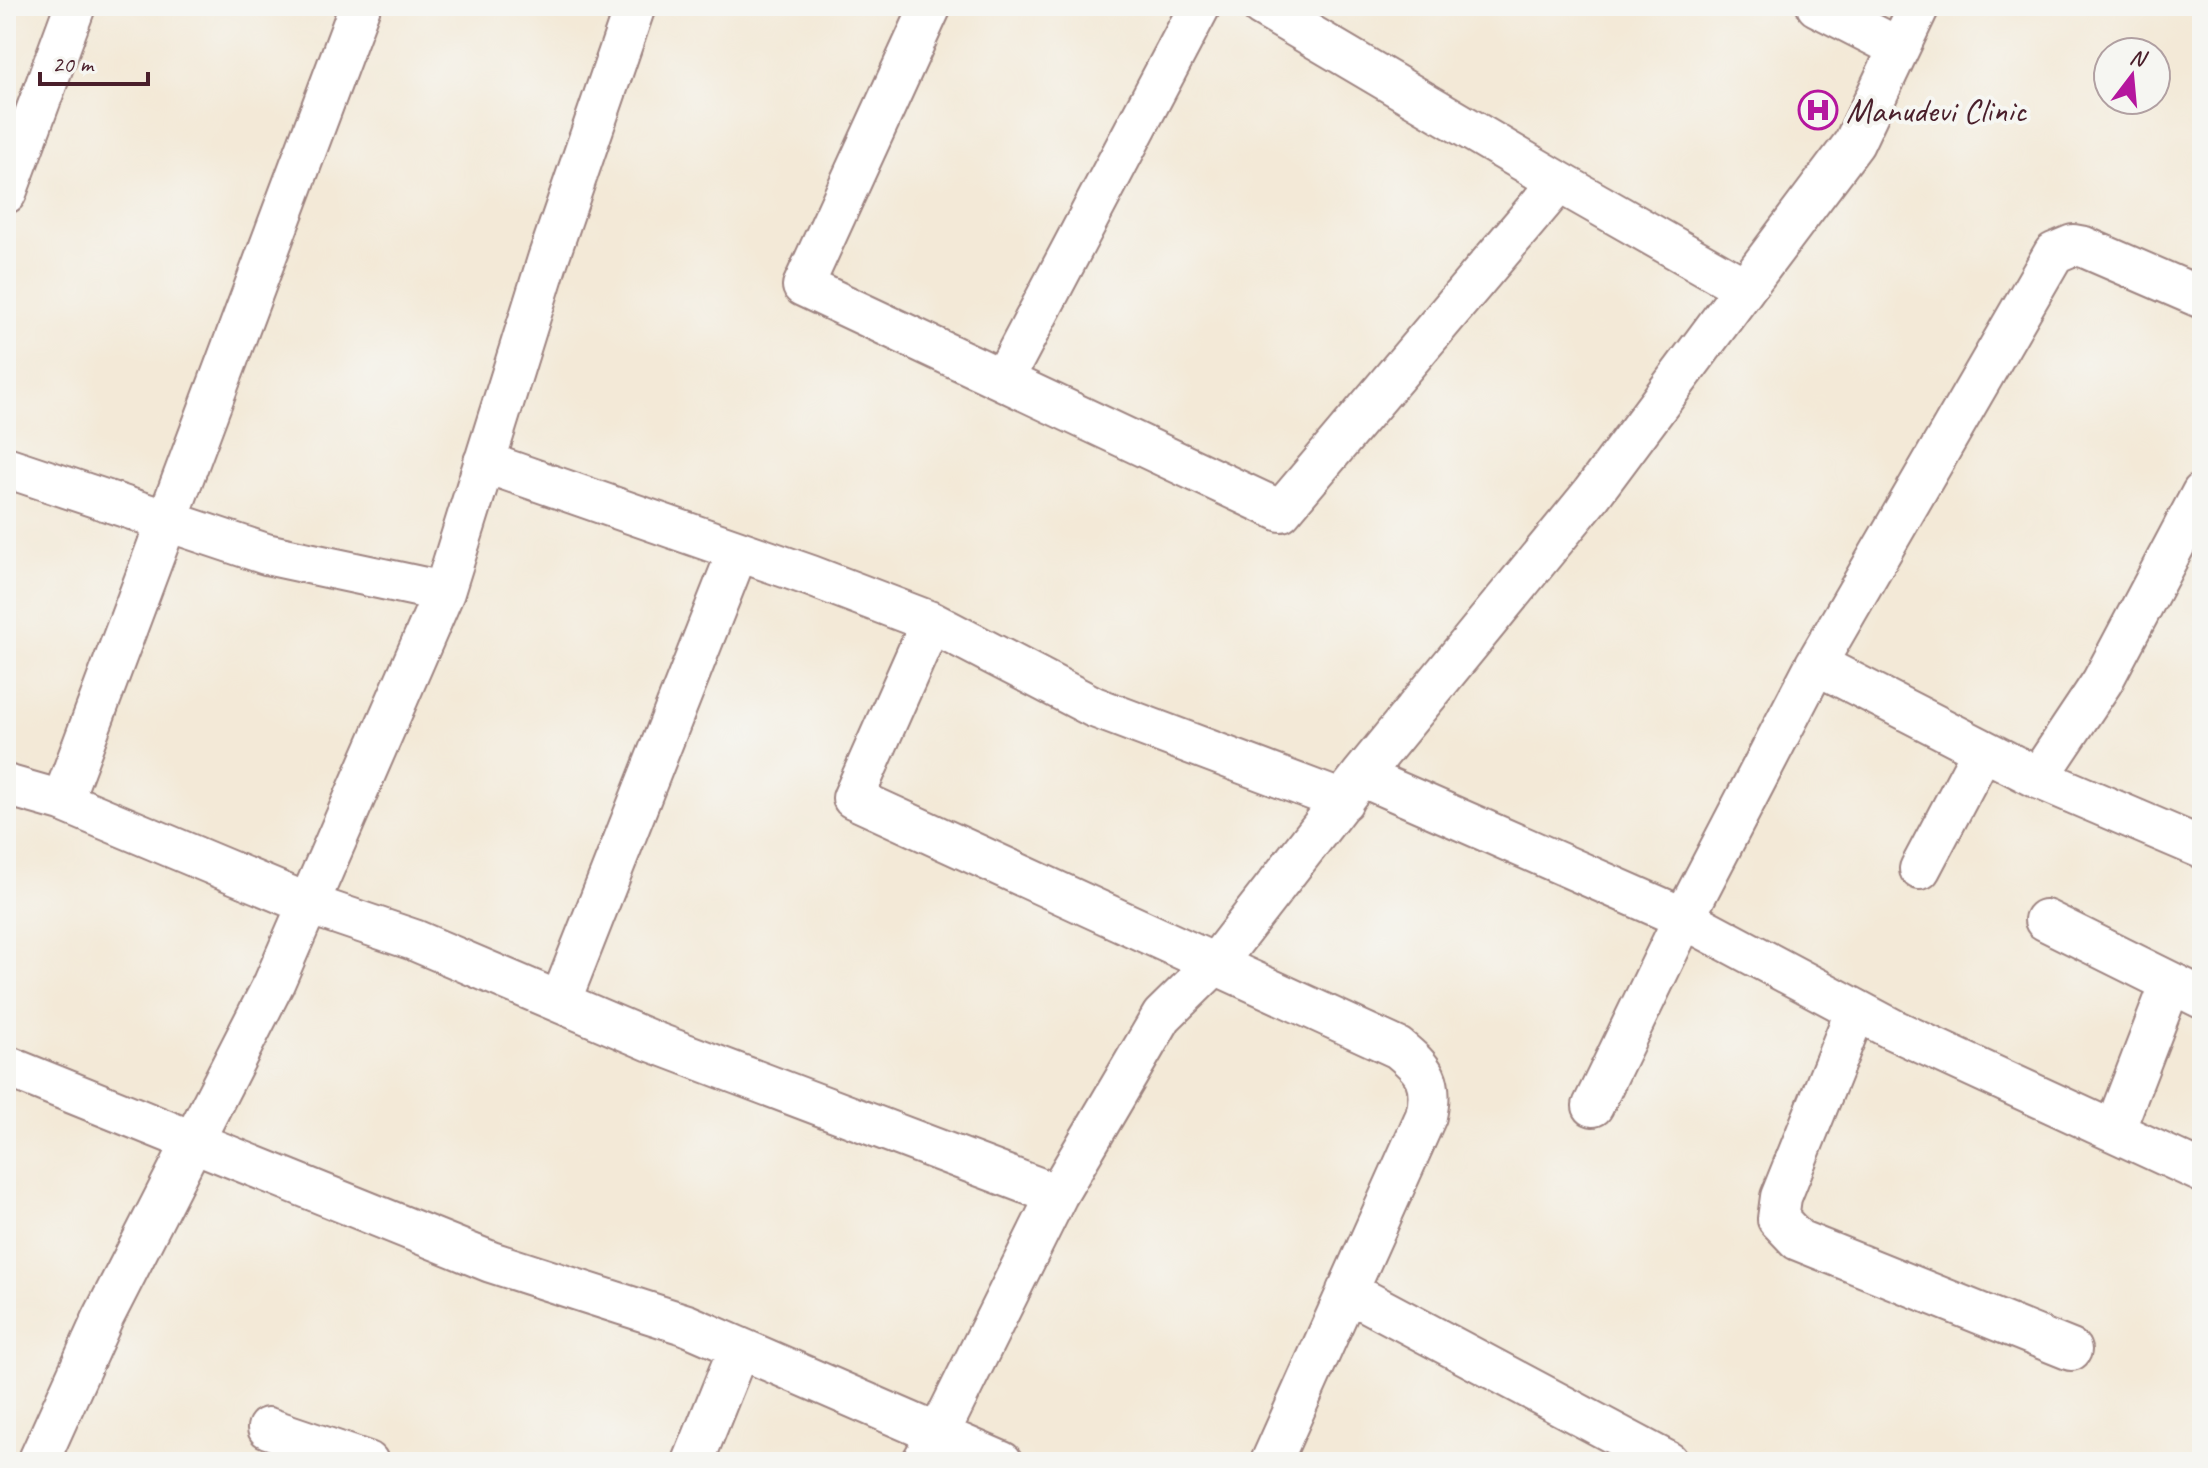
<svg xmlns="http://www.w3.org/2000/svg" width="2208" height="1468" font-family="Caveat,sans-serif">
<style>
.lines{fill:none;stroke-linecap:round;stroke-linejoin:round}
.minor-casing{stroke:#9e8481;stroke-width:44}
.minor{stroke:#fff;stroke-width:40}
.labels{text-anchor:middle;dominant-baseline:central;stroke-width:8;stroke-linejoin:round;paint-order:stroke}
.poi-label{font-size:34px;fill:#4a1f2b;stroke:#f6f6f2;text-anchor:start}
</style>
<rect width="100%" height="100%" fill="#f6f6f2"/>
<filter id="ink" filterUnits="userSpaceOnUse"><feTurbulence type="fractalNoise" baseFrequency=".0125" numOctaves="2"/><feDisplacementMap in="SourceGraphic" scale="16" xChannelSelector="R" yChannelSelector="G"/><feConvolveMatrix kernelMatrix="1 2 1 2 8 2 1 2 1" color-interpolation-filters="sRGB"/></filter>
<filter id="wash" filterUnits="userSpaceOnUse"><feTurbulence type="fractalNoise" baseFrequency=".006" numOctaves="4" result="noise"/><feDisplacementMap in="SourceGraphic" scale="32" xChannelSelector="R" yChannelSelector="G"/><feGaussianBlur stdDeviation="1.8" result="paint"/><feColorMatrix in="noise" values="0 0 0 0 0 0 0 0 0 0 0 0 0 0 0 0 0 1.4 0 .05"/><feComposite in="paint" operator="in"/></filter>
<g filter="url(#wash)">
<rect width="100%" height="100%" fill="#f3e9d7"/>
</g>
<g filter="url(#ink)">
<g class="lines">
<defs>
<path id="minor" d="M 931,6 L 803,286 L 1281,511 L 1559,182
M 1817,6 L 1899,48
M 6,193 L 75,6
M 1745,288 L 1854,143 L 1919,6
M 1003,380 L 1200,6
M 484,462 L 811,576 L 931,622 L 1094,707 L 1343,801
M 6,467 L 266,554 L 444,592
M 931,622 L 853,798 L 1398,1048 C 1424,1069 1434,1081 1426,1116 L 1271,1462
M 1816,664 L 2038,778 L 2202,848
M 1361,776 L 1684,918 L 1894,1030 L 2202,1172
M 2038,778 L 2102,682 L 2202,493
M 6,785 L 62,801 L 308,904 L 414,940 L 651,1041 L 1057,1195
M 62,801 L 360,6
M 1920,869 L 1983,750
M 2045,920 L 2202,998
M 560,1002 L 738,551
M 1856,1010 L 1781,1197 L 1778,1219 L 1798,1240 L 2071,1350
M 6,1066 L 491,1262 L 687,1325 L 1002,1462
M 1593,1106 L 1684,918 L 1816,664 L 2054,253 L 2073,245 L 2084,247 L 2202,298
M 2114,1131 L 2171,983
M 1347,1291 L 1668,1462
M 268,1428 L 368,1462
M 38,1462 L 103,1318 L 274,983 L 444,592 L 548,259 L 635,6
M 693,1462 L 739,1348
M 922,1462 L 938,1435 L 1057,1195 L 1162,1016 L 1216,963 L 1361,776 L 1591,495 L 1745,288 L 1559,182 L 1261,6"/>
</defs>
<use href="#minor" class="minor-casing"/>
<use href="#minor" class="minor"/>
</g>
</g>
<defs>
<symbol id="hospital-ring" viewBox="-11 -11 22 22"><circle r="9.5" fill="#f6f6f2" stroke="#b5179e" stroke-width="1.5"/><path d="M-5-5h3v3.5h4V-5h3V5h-3V1.5h-4V5h-3Z" fill="#b5179e"/></symbol>
</defs>
<g fill-rule="evenodd">
<use href="#hospital-ring" x="1796" y="88" width="44" height="44"/>
</g>
<g class="labels">
<g class="poi-label">
<text x="1846" y="110">Manudevi Clinic</text>
</g>
</g>
<rect width="2208" height="1468" fill="none" stroke="#f6f6f2" stroke-width="32"/>
<g transform="translate(2132 76) rotate(16)"><circle r="38" fill="#f6f6f2" stroke="#b1a0a2" stroke-width="2"/>
<path d="M0-6L14 30L0 20L-14 30Z" fill="#b5179e"/>
<text y="-12" font-size="22" font-weight="bold" text-anchor="middle" fill="#4a1f2b">N</text>
</g>
<path d="M40 72v12h108v-12" fill="none" stroke="#4a1f2b" stroke-width="4"/>
<text x="52" y="72" font-size="24" fill="#4a1f2b" stroke="#f6f6f2" stroke-width="6" paint-order="stroke">20 m</text>
</svg>
